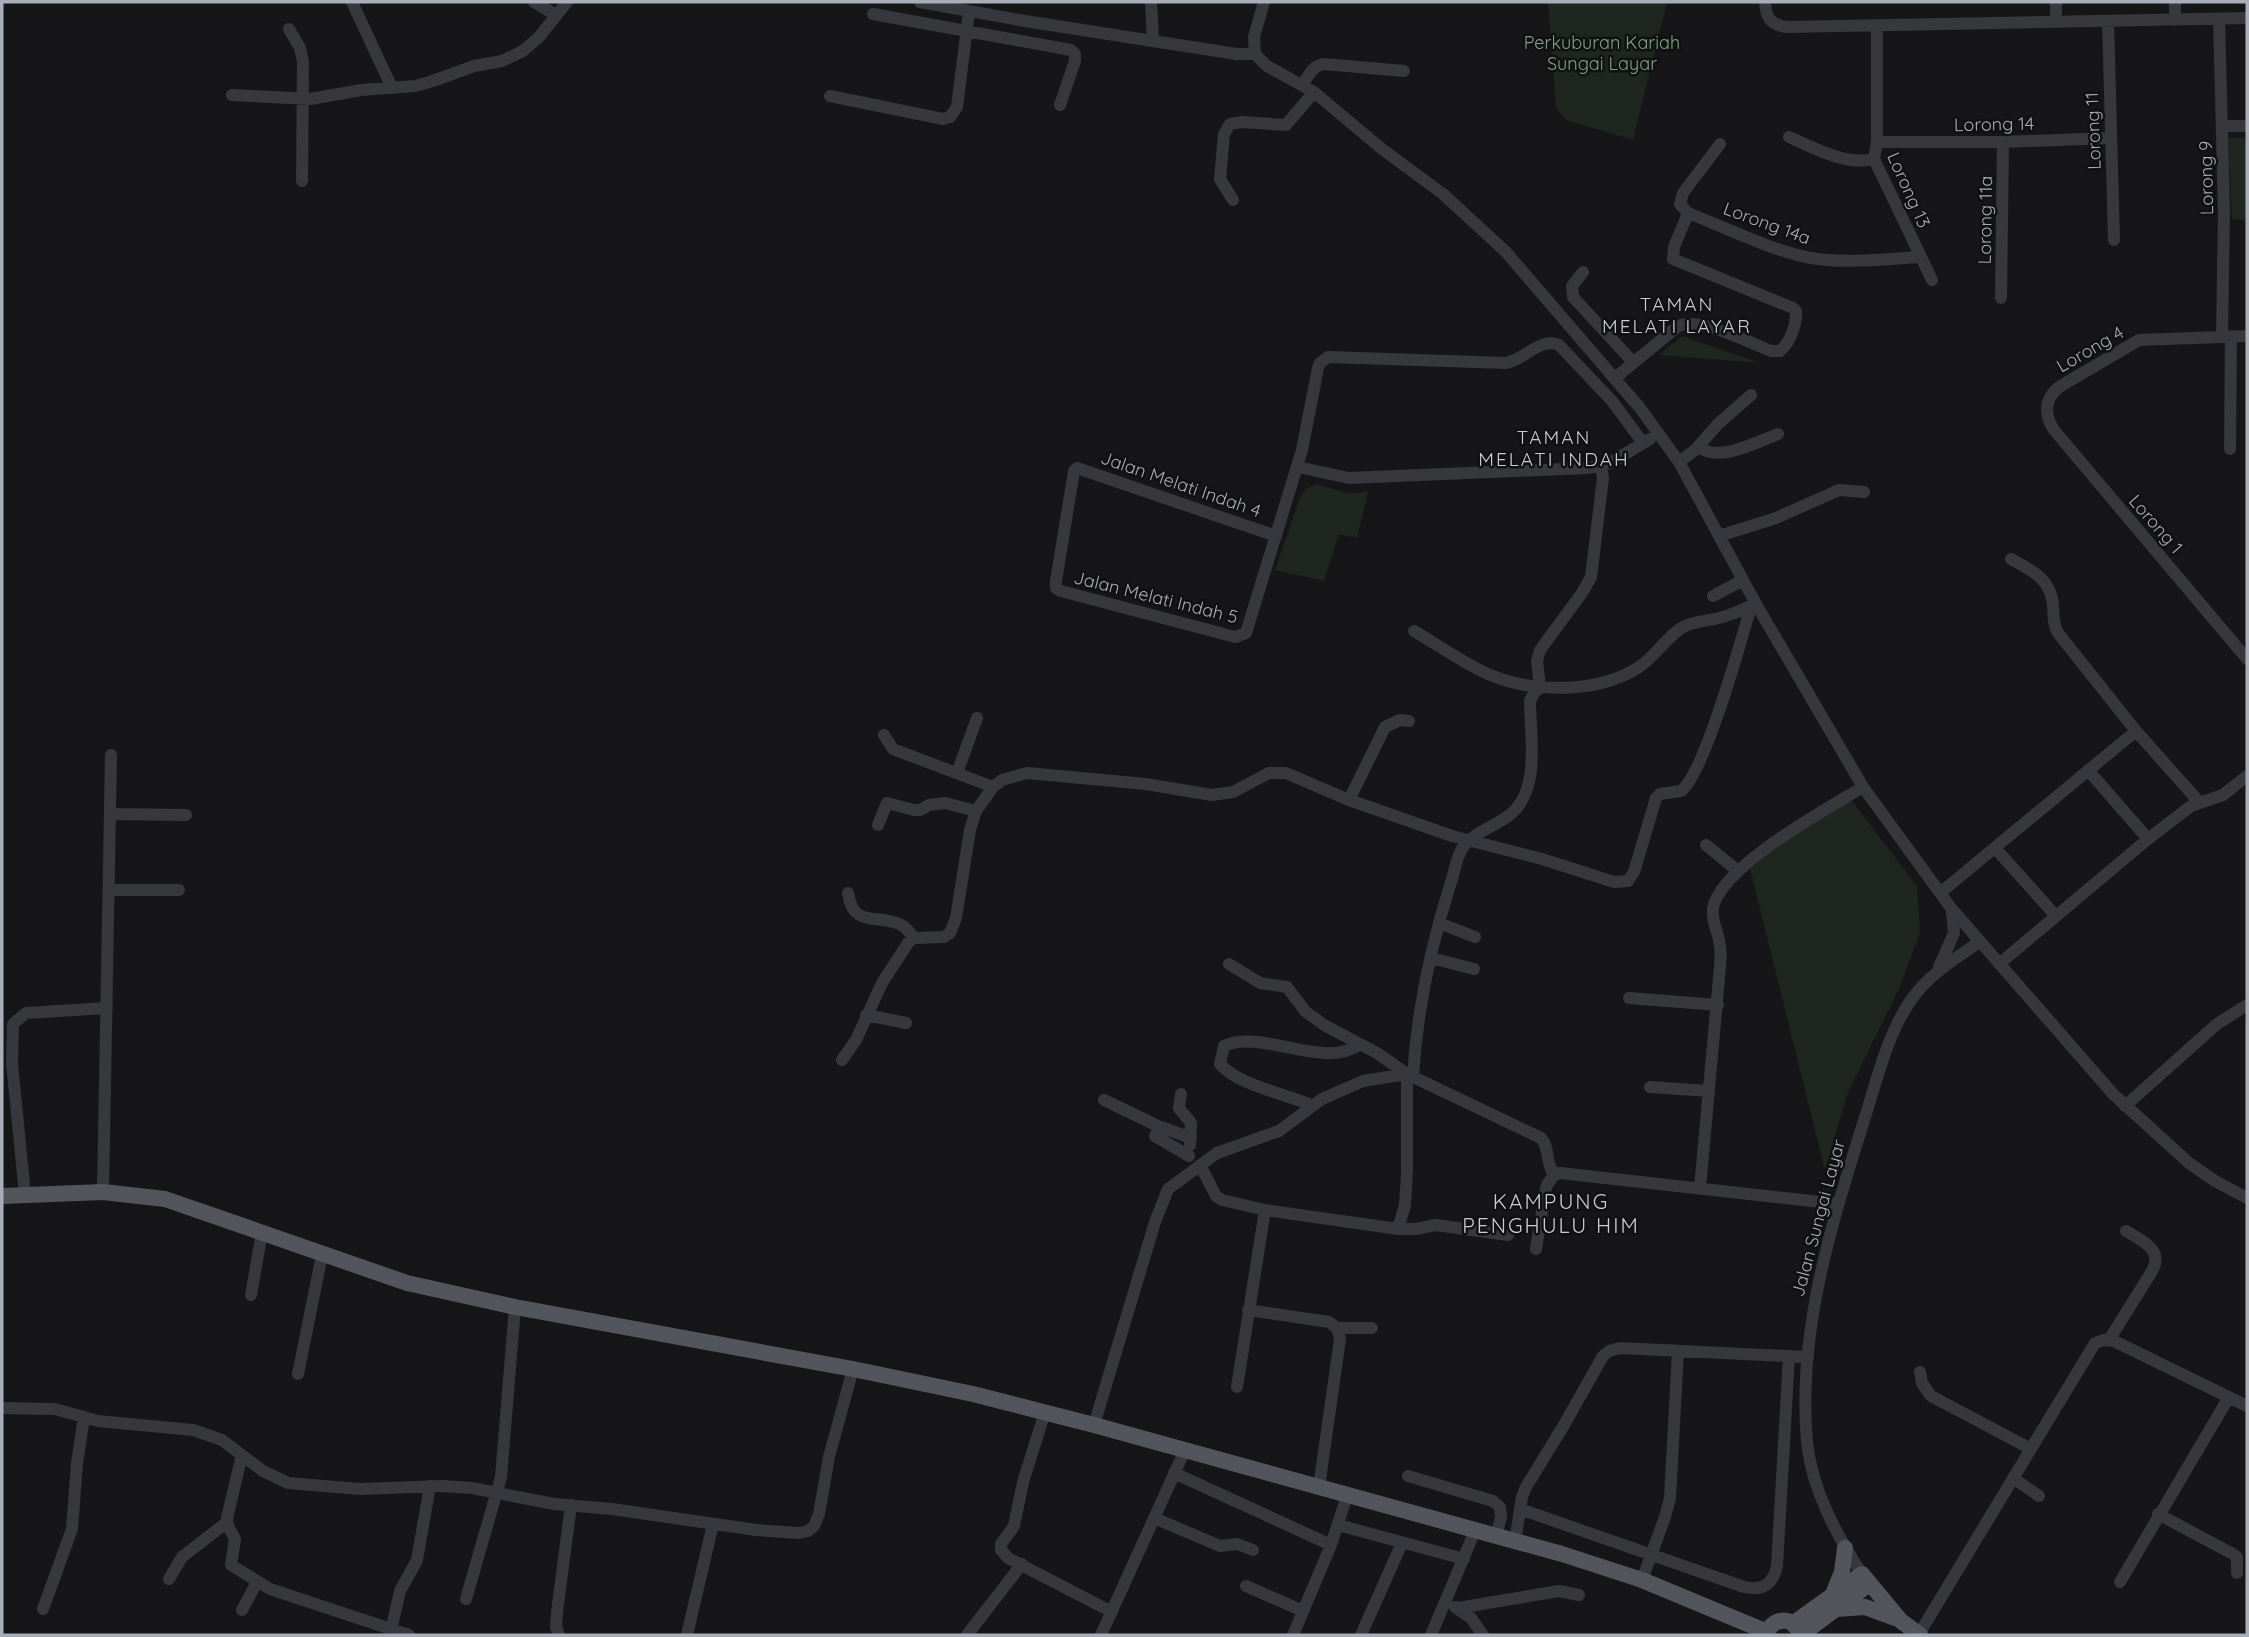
<svg xmlns="http://www.w3.org/2000/svg" width="2249" height="1637" font-family="Quicksand,sans-serif">
<style>
.green{fill:#1e261f}
.lines{fill:none;stroke-linecap:round;stroke-linejoin:round}
.minor{stroke:#37383d;stroke-width:12}
.major{stroke:#53555c;stroke-width:16}
.labels{text-anchor:middle;dominant-baseline:central;stroke-width:5;stroke-linejoin:round;paint-order:stroke}
.park-label{font-size:18px;fill:#7fa381;stroke:#111113}
.street-label{font-size:18px;fill:#a8adb8;stroke:#111113}
.neighbourhood-label{font-size:19px;letter-spacing:2px;fill:#c9ccd4;stroke:#111113}
.quarter-label{font-size:21px;letter-spacing:2px;fill:#c9ccd4;stroke:#111113}
</style>
<rect width="100%" height="100%" fill="#161618"/>
<path class="green" d="M 1548,2 L 1667,2 L 1633,140 L 1566,120 L 1556,108 Z
M 2228,138 L 2247,138 L 2247,221 L 2232,219 Z
M 1682,336 L 1760,363 L 1659,355 Z
M 1316,484 L 1350,494 L 1368,491 L 1357,538 L 1339,534 L 1324,581 L 1275,570 L 1300,497 L 1306,489 Z
M 1850,798 L 1917,886 L 1920,933 L 1899,989 L 1848,1092 L 1825,1170 L 1750,869 L 1792,834 Z"/>
<g class="lines">
<path class="minor" d="M 352,2 L 392,88
M 534,2 L 556,15
M 920,2 L 1025,21 L 1236,54 L 1255,54
M 1151,2 L 1153,41
M 1765,2 C 1766,18 1770,24 1786,27 L 2247,18
M 2056,2 L 2056,22
M 2175,2 L 2175,20
M 873,14 L 1071,50 L 1075,54 L 1075,61 L 1060,105
M 2219,19 L 2224,212 L 2222,336
M 2108,21 L 2114,240
M 1877,26 L 1877,142 L 1874,159 L 1932,280
M 289,29 L 300,48 L 303,62 L 302,181
M 1255,54 L 1267,66 L 1314,92 L 1382,149 L 1443,194 L 1506,252 L 1640,408 L 1679,462 L 1756,604 L 1863,787 L 1951,908 L 2113,1094 L 2189,1163 L 2215,1181 L 2247,1198
M 1255,54 L 1254,37 L 1264,2
M 1303,84 C 1309,75 1312,66 1324,64 L 1404,71
M 232,95 L 310,99 L 361,90 L 415,86 L 433,81 L 474,66 L 502,61 L 523,51 L 539,37 L 567,2
M 830,96 L 943,119 L 950,117 L 957,107 L 969,12
M 2222,126 L 2247,126
M 1789,137 C 1815,148 1845,166 1874,159
M 1877,142 L 2003,142 L 2111,138
M 1720,144 L 1683,193 L 1680,204 L 1688,213 C 1724,227 1775,252 1811,258 C 1847,264 1885,259 1921,257
M 1233,200 L 1220,179 L 1224,134 L 1230,124 L 1242,122 L 1286,125 L 1314,92
M 1583,272 L 1572,286 L 1573,297 L 1633,362
M 2001,298 L 2003,142
M 2247,336 L 2139,340 L 2059,387 C 2044,399 2044,414 2054,430 L 2247,659
M 1615,378 L 1678,326 C 1701,317 1748,342 1771,351 L 1780,351 C 1790,343 1797,324 1796,311 L 1793,308 L 1673,259 L 1674,247 L 1688,213
M 1699,447 C 1718,463 1757,442 1778,434
M 2230,449 L 2231,336
M 1679,462 L 1695,450 L 1718,424 L 1751,395
M 1298,467 L 1349,478 L 1588,468 L 1610,463 L 1650,439
M 1276,536 L 1077,468 L 1074,471 L 1056,581 L 1056,588 L 1061,591 L 1235,637 L 1246,633 L 1302,450 L 1318,368 L 1320,363 L 1328,357 L 1506,363 C 1526,359 1540,337 1559,345 L 1612,401 L 1643,443
M 1719,536 L 1776,518 L 1839,490 L 1864,492
M 2011,559 C 2032,570 2052,580 2053,606 C 2054,616 2053,625 2058,633 L 2136,731 L 2200,803
M 1713,596 L 1743,580
M 1414,631 C 1438,645 1463,663 1488,674 C 1532,693 1598,694 1639,667 C 1656,656 1666,637 1683,627 C 1694,621 1707,621 1719,618 C 1731,615 1743,610 1754,604
M 1540,688 L 1537,661 L 1540,650 L 1582,593 L 1591,577 L 1603,478 L 1601,466
M 884,735 L 893,749 L 993,787
M 2088,770 L 2148,839
M 957,773 L 977,718
M 1349,800 L 1385,727 L 1400,720 L 1409,721
M 110,814 L 186,815
M 878,825 L 887,803 L 914,810 L 920,810 L 929,805 L 945,803 L 976,811
M 1706,845 L 1738,871
M 1995,848 L 2056,916
M 109,890 L 179,890
M 848,893 C 853,926 872,915 897,923 C 905,925 909,932 914,938
M 1940,893 L 2136,731
M 1439,923 L 1475,937
M 1431,958 L 1474,969
M 1229,964 L 1260,983 L 1287,987 L 1305,1011 L 1324,1025 L 1377,1053 L 1407,1074 L 1541,1138 C 1550,1148 1545,1162 1554,1175
M 1999,964 L 2148,839 L 2191,806 L 2223,795 L 2247,776
M 1939,967 L 1954,933 L 1952,912
M 1629,998 L 1718,1005
M 866,1015 L 906,1023
M 842,1060 L 856,1040 L 882,983 L 908,943 L 914,938 L 944,937 L 950,933 L 956,918 L 970,830 L 976,811 L 993,787 L 1002,780 L 1027,773 L 1146,784 L 1212,795 L 1233,792 L 1269,773 L 1286,773 L 1349,800 L 1452,836 L 1542,859 L 1614,882 L 1628,881 L 1634,872 L 1656,798 L 1660,794 L 1681,791 C 1705,772 1741,641 1751,606
M 1413,1076 C 1417,1011 1431,945 1451,882 C 1455,871 1456,857 1463,847 C 1472,834 1494,826 1507,817 C 1542,792 1530,737 1530,701 L 1534,693 L 1540,688
M 1650,1087 L 1709,1091
M 1181,1094 L 1179,1108 L 1191,1123 L 1190,1145
M 1104,1100 L 1160,1127
M 1313,1106 C 1285,1093 1239,1086 1220,1064 L 1224,1046 C 1261,1028 1324,1071 1360,1044
M 2125,1106 L 2217,1024 L 2247,1005
M 1189,1156 L 1155,1136 L 1161,1127 L 1191,1138
M 1200,1165 L 1216,1196 L 1222,1200 L 1265,1210 L 1398,1229 L 1405,1205 L 1407,1172 L 1407,1074
M 1700,1188 L 1720,967 C 1721,958 1721,949 1719,940 C 1717,930 1711,919 1713,908 C 1721,866 1827,809 1863,787
M 103,1192 L 111,755
M 25,1195 L 12,1063 L 13,1024 L 26,1013 L 107,1008
M 1398,1229 L 1416,1229 L 1436,1225 L 1508,1235
M 1536,1249 L 1545,1193 L 1547,1185 L 1554,1175 L 1560,1173 L 1838,1204
M 251,1295 L 262,1232
M 1248,1310 L 1329,1322 L 1337,1328 L 1372,1328
M 2109,1340 L 2152,1271 C 2164,1250 2143,1241 2126,1231
M 1920,1372 L 1922,1383 L 1931,1396 L 2031,1449
M 298,1374 L 322,1255
M 1237,1387 L 1265,1210
M 2,1408 L 55,1409 L 98,1421 L 193,1430 L 222,1440 L 263,1471 L 288,1483 L 360,1489 L 442,1486 L 472,1488 L 554,1504 L 612,1509 L 756,1530 L 799,1533 L 808,1531 L 814,1526 L 819,1514 L 829,1457 L 853,1369
M 1045,1412 L 1023,1482 L 1014,1526 L 1001,1544 L 1001,1550 L 1008,1558 L 1112,1612
M 1094,1425 L 1155,1222 L 1168,1189 L 1217,1153 L 1279,1131 L 1322,1099 L 1363,1081 L 1407,1074
M 242,1455 L 227,1518 L 228,1526 L 235,1539 L 231,1565 L 270,1589 L 409,1635
M 1174,1473 L 1331,1545
M 1408,1476 L 1493,1501 L 1500,1507 L 1501,1517 L 1496,1536
M 2013,1478 L 2039,1496
M 1319,1487 L 1340,1339 L 1337,1328
M 1520,1509 L 1744,1587 C 1762,1591 1773,1585 1777,1566 L 1789,1356
M 2158,1514 L 2233,1554 L 2237,1557 L 2237,1573
M 1154,1518 L 1220,1546 L 1237,1544 L 1253,1550
M 1338,1525 L 1464,1559
M 1515,1542 L 1522,1497 L 1526,1487 L 1564,1425 L 1603,1356 L 1609,1351 L 1620,1348 L 1808,1357
M 1862,1574 C 1836,1534 1812,1490 1807,1442 C 1797,1329 1833,1220 1866,1114 C 1878,1076 1888,1033 1911,1000 C 1928,975 1955,959 1979,942
M 169,1579 L 182,1557 L 226,1523
M 1642,1580 L 1665,1517 L 1670,1498 L 1678,1351
M 2120,1582 L 2229,1397
M 1246,1586 L 1303,1611
M 466,1599 L 501,1477 L 515,1307
M 1455,1607 L 1471,1618 L 1483,1635
M 1458,1608 L 1559,1591 L 1579,1595
M 43,1609 L 72,1529 L 77,1463 L 84,1417
M 242,1610 L 257,1582
M 1919,1634 L 2095,1343 L 2104,1340 L 2114,1341 L 2247,1406
M 390,1635 L 400,1591 L 417,1560 L 430,1486
M 559,1635 L 556,1627 L 557,1612 L 571,1505
M 687,1635 L 713,1524
M 967,1635 L 1022,1564
M 1101,1635 L 1185,1450
M 1293,1635 L 1331,1545 L 1347,1496
M 1361,1635 L 1402,1543
M 1431,1635 L 1475,1531"/>
<path class="major" d="M 2,1196 L 103,1192 L 165,1199 L 407,1283 L 515,1307 L 853,1369 L 973,1394 L 1094,1425 L 1562,1554 L 1642,1580 L 1767,1632
M 1833,1594 L 1842,1572 L 1845,1548
M 1836,1609 L 1865,1607 L 1895,1618
M 1794,1623 L 1862,1574 L 1901,1621 L 1920,1635
M 1766,1635 C 1770,1623 1779,1618 1791,1622 L 1799,1630
M 1801,1635 L 1869,1584"/>
</g>
<g class="labels">
<g class="park-label">
<text x="1602" y="42">Perkuburan Kariah<tspan x="1602" dy="21">Sungai Layar</tspan></text>
</g>
<g class="street-label">
<text transform="translate(1994 124) rotate(-1)">Lorong 14</text>
<text transform="translate(2093 131) rotate(-92)">Lorong 11</text>
<text transform="translate(2206 178) rotate(-91)">Lorong 9</text>
<text transform="translate(1909 190) rotate(66)">Lorong 13</text>
<text transform="translate(1985 220) rotate(-89)">Lorong 11a</text>
<text transform="translate(1767 223) rotate(20)">Lorong 14a</text>
<text transform="translate(2090 349) rotate(-30)">Lorong 4</text>
<text transform="translate(1181 484) rotate(19)">Jalan Melati Indah 4</text>
<text transform="translate(2156 524) rotate(49)">Lorong 1</text>
<text transform="translate(1156 597) rotate(14)">Jalan Melati Indah 5</text>
<text transform="translate(1818 1218) rotate(-75)">Jalan Sungai Layar</text>
</g>
<g class="neighbourhood-label">
<text x="1677" y="304">TAMAN<tspan x="1677" dy="22">MELATI LAYAR</tspan></text>
<text x="1554" y="437">TAMAN<tspan x="1554" dy="22">MELATI INDAH</tspan></text>
</g>
<g class="quarter-label">
<text x="1551" y="1201">KAMPUNG<tspan x="1551" dy="24">PENGHULU HIM</tspan></text>
</g>
</g>
<rect width="2249" height="1637" fill="none" stroke="#a8adb8" stroke-width="7"/>
</svg>
